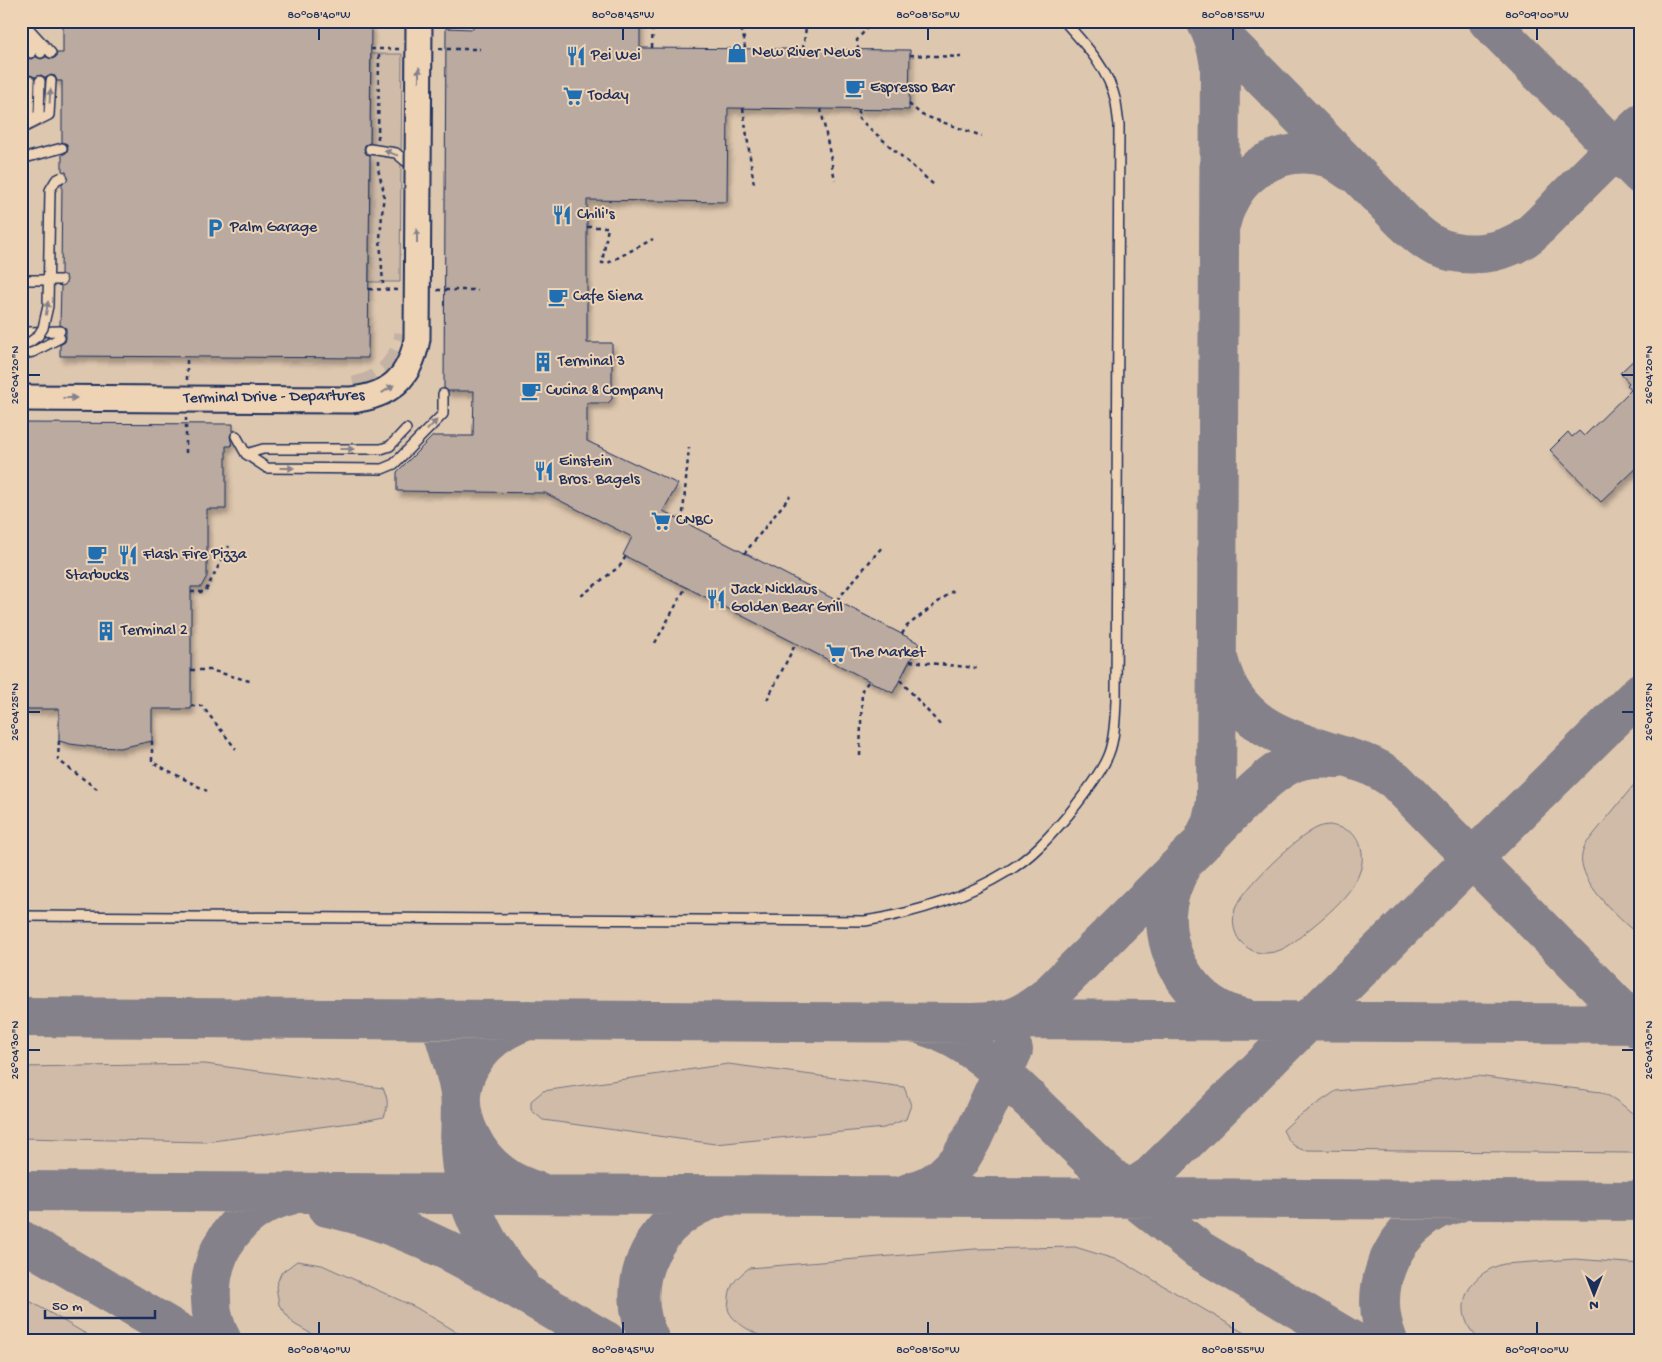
<svg xmlns="http://www.w3.org/2000/svg" width="1662" height="1362" font-family="'Gochi Hand',sans-serif">
<style>
.built{fill:#dec7af}
.green{fill:#cfbba8;stroke:#757583}
.lines{fill:none;stroke-linecap:round;stroke-linejoin:round}
.taxiway{stroke:#84818a;stroke-width:40}
.building{fill:#baaaa0;stroke:#1b2f5e;filter:url(#shadow)}
.secondary-tunnel{stroke:#c4b2a4;stroke-width:25;stroke-dasharray:25 12;stroke-linecap:butt}
.lane-casing{stroke:#1b2f5e;stroke-width:12}
.path{stroke:#1b2f5e;stroke-width:2.5;stroke-dasharray:4 4;stroke-linecap:butt}
.lane{stroke:#eed3b5;stroke-width:9}
.lane-bridge-casing{stroke:#1b2f5e;stroke-width:12;stroke-linecap:butt}
.secondary-bridge-casing{stroke:#1b2f5e;stroke-width:29;stroke-linecap:butt}
.path-bridge{stroke:#1b2f5e;stroke-width:2.5;stroke-dasharray:4 4;stroke-linecap:butt}
.lane-bridge{stroke:#eed3b5;stroke-width:9}
.secondary-bridge{stroke:#eed3b5;stroke-width:25}
.oneway{fill:#84818a}
.ticks{fill:none;stroke:#1b2f5e;stroke-width:2}
.labels{text-anchor:middle;dominant-baseline:central;stroke-width:4;stroke-linejoin:round;paint-order:stroke}
.poi-label{font-size:16px;fill:#1b2f5e;stroke:#eed3b5;text-anchor:start}
.street-label{font-size:16px;fill:#1b2f5e;stroke:#eed3b5}
.neatline{fill:none;stroke:#1b2f5e;stroke-width:2}
.ticks-label{font-size:12px;text-anchor:middle;fill:#1b2f5e}
</style>
<defs>
<filter id="shadow"><feDropShadow dx="3" dy="5.5" stdDeviation="2.5" flood-color="#0004"/></filter>
</defs>
<rect width="100%" height="100%" fill="#eed3b5"/>
<filter id="ink" filterUnits="userSpaceOnUse"><feTurbulence type="fractalNoise" baseFrequency=".02" numOctaves="2"/><feDisplacementMap in="SourceGraphic" scale="10" xChannelSelector="R" yChannelSelector="G"/><feConvolveMatrix kernelMatrix="1 2 1 2 8 2 1 2 1" color-interpolation-filters="sRGB"/></filter>
<g filter="url(#ink)">
<path class="built" d="M 21,21 L 1641,21 L 1641,1341 L 21,1341 Z"/>
<path class="green" d="M 371,54 L 402,54 L 400,282 L 369,282 Z
M 1641,776 L 1641,937 C 1622,922 1589,891 1583,868 C 1580,860 1582,853 1585,845 Z
M 1330,825 C 1344,828 1358,832 1361,848 C 1370,879 1333,910 1312,927 C 1297,939 1286,952 1267,953 C 1256,954 1247,949 1240,941 C 1233,932 1232,920 1235,909 C 1243,888 1298,835 1319,827 C 1322,826 1326,825 1330,825 Z
M 205,1064 L 383,1088 C 388,1099 389,1105 384,1117 L 358,1122 L 205,1142 L 21,1138 L 21,1067 Z
M 728,1064 L 904,1087 L 911,1105 L 906,1119 L 884,1128 L 715,1144 L 543,1120 L 531,1110 L 531,1101 L 543,1091 Z
M 1477,1076 L 1601,1092 C 1616,1099 1629,1109 1641,1122 L 1641,1151 L 1632,1153 L 1303,1150 C 1292,1146 1288,1141 1283,1130 L 1296,1118 L 1336,1091 Z
M 1075,1247 L 1121,1261 L 1258,1341 L 773,1341 C 760,1336 732,1324 728,1309 C 728,1306 729,1300 729,1297 C 730,1283 739,1276 749,1268 L 975,1249 Z
M 1575,1259 L 1641,1264 L 1641,1341 L 1481,1341 C 1477,1337 1473,1333 1470,1329 C 1453,1300 1474,1271 1504,1264 Z
M 297,1261 L 322,1265 L 415,1307 L 472,1341 L 324,1341 L 294,1324 L 279,1305 L 276,1286 L 281,1273 Z
M 21,1296 L 98,1341 L 21,1341 Z"/>
<g class="lines">
<path class="taxiway" d="M 1488,21 L 1641,175
M 1210,24 L 1404,222 C 1414,231 1423,240 1435,246 C 1464,259 1503,255 1529,235 C 1544,223 1557,207 1570,194 C 1593,171 1617,147 1641,124
M 1221,222 C 1232,175 1278,143 1327,157 C 1335,160 1343,166 1350,171
M 1219,662 C 1237,737 1307,742 1369,765 L 1381,771 L 1395,780 L 1641,1030
M 1204,841 C 1227,819 1267,772 1295,762 C 1309,757 1323,757 1338,758
M 1181,866 C 1174,880 1167,897 1166,913 C 1164,960 1196,1009 1244,1018
M 21,1017 L 972,1023 C 1007,1022 1021,1018 1048,996 L 1201,844 L 1211,824 L 1216,803 L 1220,66 C 1218,49 1214,36 1206,21
M 440,1019 C 446,1042 457,1071 460,1094 C 462,1111 460,1130 460,1147 C 462,1198 483,1245 518,1282
M 528,1020 C 477,1037 444,1084 470,1136 C 477,1151 487,1164 501,1174 C 512,1183 525,1188 539,1192
M 1007,1021 L 1035,1019 L 1641,1024
M 925,1026 C 967,1038 1000,1071 1031,1101 C 1058,1127 1085,1155 1114,1180 L 1129,1189 L 1149,1196
M 21,1191 L 1641,1201
M 1126,1192 L 1199,1250 L 1352,1341
M 904,1195 L 930,1185 L 941,1178 L 959,1161 L 972,1139 L 1013,1050
M 1110,1196 L 1134,1187 L 1151,1176 L 1641,692
M 327,1207 C 429,1228 516,1290 606,1341
M 21,1240 L 193,1341
M 222,1341 C 215,1328 211,1314 211,1300 C 208,1249 241,1207 290,1195
M 650,1341 C 620,1281 656,1213 720,1197
M 1388,1341 C 1367,1290 1389,1236 1437,1210 C 1444,1206 1452,1205 1459,1202"/>
</g>
<path class="building" d="M 63,21 L 371,21 L 370,143 L 365,145 L 364,149 L 366,154 L 370,155 L 368,358 L 60,356 L 60,345 L 65,342 L 66,338 L 66,328 L 60,325 L 61,286 L 65,285 L 67,280 L 66,276 L 61,274 L 62,184 L 67,181 L 68,177 L 66,172 L 62,171 L 62,155 L 66,153 L 68,149 L 67,144 L 62,142 L 62,81 L 57,81 L 55,76 L 51,75 L 46,78 L 41,75 L 35,77 L 30,75 L 25,77 L 24,81 L 21,81 L 21,53 L 24,53 L 27,58 L 31,59 L 36,57 L 41,59 L 46,57 L 52,59 L 56,57 L 57,53 L 63,53 Z
M 473,21 L 640,21 L 640,48 L 910,50 L 909,110 L 728,108 L 727,202 L 587,200 L 587,343 L 612,343 L 612,399 L 608,403 L 587,403 L 587,441 L 678,484 L 663,511 L 919,643 L 893,693 L 623,555 L 632,537 L 545,493 L 397,491 L 397,472 L 433,436 L 473,436 L 474,391 L 448,391 L 444,388 L 446,28 L 473,29 Z
M 1641,353 L 1641,464 L 1601,502 L 1550,450 L 1568,432 L 1572,437 L 1579,431 L 1584,436 L 1631,390 L 1627,385 L 1629,383 L 1620,373 Z
M 21,423 L 233,424 L 233,431 L 230,436 L 232,446 L 226,446 L 226,509 L 207,509 L 207,576 L 201,587 L 191,587 L 191,709 L 152,709 L 152,741 L 120,748 L 93,747 L 70,744 L 59,741 L 59,709 L 21,709 Z"/>
<g class="lines">
<path class="secondary-tunnel" d="M 354,389 C 383,384 402,363 407,334"/>
<defs>
<path id="lane" d="M 22,21 L 51,53
M 21,31 L 31,53
M 30,36 L 41,53
M 32,119 L 39,115 L 40,81
M 21,123 L 29,115 L 30,81
M 21,129 L 49,115 L 51,81
M 370,149 L 396,153 L 409,164
M 21,159 L 62,148
M 21,330 L 29,332 L 60,331
M 21,355 L 33,352 L 60,338
M 236,436 L 246,454 L 267,468 L 382,469 L 394,464 L 443,414 L 443,394
M 246,454 L 263,449 L 381,449 L 390,446 L 406,429
M 21,916 L 865,921 C 915,913 964,898 1008,871 C 1032,857 1051,835 1069,814 C 1081,799 1103,770 1109,753 C 1115,737 1115,718 1116,701 L 1119,125 C 1118,118 1117,110 1116,102 C 1109,70 1085,44 1064,21"/>
</defs>
<use href="#lane" class="lane-casing"/>
<path class="path" d="M 739,21 L 744,39 L 745,49
M 652,48 L 653,21
M 803,49 L 807,21
M 858,50 L 857,40 L 873,21
M 910,55 L 961,57
M 909,104 L 922,115 L 982,136
M 743,108 L 754,185
M 821,109 L 835,180
M 858,110 L 858,118 L 934,185
M 378,139 L 379,54
M 378,162 L 378,169 L 384,192 L 380,238 L 383,284
M 587,227 L 608,227 L 602,263 L 608,263 L 653,239
M 679,520 L 683,513 L 689,447
M 744,554 L 790,496
M 191,592 L 205,592 L 229,546
M 581,596 L 620,566 L 626,556
M 837,600 L 883,546
M 902,634 L 907,626 L 954,590
M 655,643 L 686,587
M 910,661 L 977,668
M 191,670 L 210,670 L 253,682
M 900,680 L 942,727
M 767,700 L 796,643
M 191,706 L 202,706 L 236,749
M 59,741 L 58,760 L 97,789
M 152,741 L 152,762 L 207,791
M 860,756 L 862,690 L 869,681"/>
<use href="#lane" class="lane"/>
<defs>
<path id="lane-bridge" d="M 21,280 L 61,280
M 21,345 L 30,342 L 38,336 L 43,328 L 48,306 L 50,190 L 56,180 L 62,177"/>
<path id="secondary-bridge" d="M 21,398 L 351,400 C 390,396 410,378 417,339 L 419,21"/>
</defs>
<use href="#lane-bridge" class="lane-bridge-casing"/>
<use href="#secondary-bridge" class="secondary-bridge-casing"/>
<path class="path-bridge" d="M 371,49 L 401,49
M 439,49 L 480,49
M 369,289 L 399,290
M 437,290 L 478,290
M 187,380 L 187,356
M 186,453 L 186,418"/>
<use href="#lane-bridge" class="lane-bridge"/>
<use href="#secondary-bridge" class="secondary-bridge"/>
</g>
<defs><path id="oneway-solid" d="M-6-.8H1V-3.2L6.5 0L1 3.2V.8H-6Z" transform="scale(1.25)"/></defs>
<g class="oneway">
<use href="#oneway-solid" transform="translate(419 74) rotate(-90)"/>
<use href="#oneway-solid" transform="translate(50 96) rotate(-87)"/>
<use href="#oneway-solid" transform="translate(391 153) rotate(-160)"/>
<use href="#oneway-solid" transform="translate(417 236) rotate(-90)"/>
<use href="#oneway-solid" transform="translate(47 308) rotate(-81)"/>
<use href="#oneway-solid" transform="translate(388 389) rotate(-33)"/>
<use href="#oneway-solid" transform="translate(70 398)"/>
<use href="#oneway-solid" transform="translate(432 425) rotate(-46)"/>
<use href="#oneway-solid" transform="translate(347 449)"/>
<use href="#oneway-solid" transform="translate(287 468)"/>
</g>
</g>
<path class="ticks" d="M 319,28 L 319,40M 623,28 L 623,40M 928,28 L 928,40M 1233,28 L 1233,40M 1537,28 L 1537,40M 28,375 L 40,375M 1622,375 L 1634,375M 28,712 L 40,712M 1622,712 L 1634,712M 28,1050 L 40,1050M 1622,1050 L 1634,1050M 319,1322 L 319,1334M 623,1322 L 623,1334M 928,1322 L 928,1334M 1233,1322 L 1233,1334M 1537,1322 L 1537,1334"/>
<defs>
<symbol id="shop-bare" viewBox="-9 -9 18 18"><path d="M-5-2.5h2.3a2.7 3.5 0 0 1 5.4 0H5L5.5 6h-11ZM-1.5-2.5h3a1.5 2.3 0 0 0-3 0Z" fill="#1f6fb2" stroke="#eed3b5" stroke-width="2.5" paint-order="stroke"/></symbol>
<symbol id="restaurant-bare" viewBox="-9 -9 18 18"><path d="M-5-6h1v4h1v-4h1v4h1v-4h1v5L-1.5 .5V6h-2V.5L-5-1ZM5-6V6H3V1.5H1.5Q1.5-4 5-6Z" fill="#1f6fb2" stroke="#eed3b5" stroke-width="2.5" paint-order="stroke"/></symbol>
<symbol id="cafe-bare" viewBox="-9 -9 18 18"><path d="M-5.5-4.5H6V0H3Q3 3.5 0 3.5H-2.5Q-5.5 3.5-5.5 0ZM3-3.2v2h1.7v-2ZM-6 4.5H4V6H-6Z" fill="#1f6fb2" stroke="#eed3b5" stroke-width="2.5" paint-order="stroke"/></symbol>
<symbol id="supermarket-bare" viewBox="-9 -9 18 18"><path d="M-6-5.5h2.5l.6 2H6L4.5 2H-2.5L-4.4-4H-6ZM-1.5 3.2a1.3 1.3 0 1 0 .1 0ZM3 3.2a1.3 1.3 0 1 0 .1 0Z" fill="#1f6fb2" stroke="#eed3b5" stroke-width="2.5" paint-order="stroke"/></symbol>
<symbol id="parking-bare" viewBox="-9 -9 18 18"><path d="M-3.5-5.5H1a3.5 3.5 0 0 1 0 7H-1V5.5H-3.5ZM-1-3.4V-.6H.8a1.4 1.4 0 0 0 0-2.8Z" fill="#1f6fb2" stroke="#eed3b5" stroke-width="2.5" paint-order="stroke"/></symbol>
<symbol id="building-bare" viewBox="-9 -9 18 18"><path d="M-4-6H4V6H1V3H-1V6H-4ZM-2.5-4.3h1.7v1.8h-1.7ZM.8-4.3h1.7v1.8H.8ZM-2.5-1h1.7V.8h-1.7ZM.8-1h1.7V.8H.8Z" fill="#1f6fb2" stroke="#eed3b5" stroke-width="2.5" paint-order="stroke"/></symbol>
</defs>
<g fill-rule="evenodd">
<use href="#shop-bare" x="723" y="39" width="28" height="28"/>
<use href="#restaurant-bare" x="562" y="42" width="28" height="28"/>
<use href="#cafe-bare" x="841" y="74" width="28" height="28"/>
<use href="#supermarket-bare" x="559" y="82" width="28" height="28"/>
<use href="#restaurant-bare" x="548" y="201" width="28" height="28"/>
<use href="#parking-bare" x="201" y="214" width="28" height="28"/>
<use href="#cafe-bare" x="544" y="283" width="28" height="28"/>
<use href="#building-bare" x="529" y="348" width="28" height="28"/>
<use href="#cafe-bare" x="517" y="377" width="28" height="28"/>
<use href="#restaurant-bare" x="530" y="457" width="28" height="28"/>
<use href="#supermarket-bare" x="647" y="507" width="28" height="28"/>
<use href="#cafe-bare" x="83" y="540" width="28" height="28"/>
<use href="#restaurant-bare" x="114" y="541" width="28" height="28"/>
<use href="#restaurant-bare" x="702" y="585" width="28" height="28"/>
<use href="#building-bare" x="92" y="617" width="28" height="28"/>
<use href="#supermarket-bare" x="822" y="639" width="28" height="28"/>
</g>
<g class="labels">
<g class="poi-label">
<text x="752" y="53">New River News</text>
<text x="591" y="56">Pei Wei</text>
<text x="870" y="88">Espresso Bar</text>
<text x="588" y="96">Today</text>
<text x="577" y="215">Chili's</text>
<text x="230" y="228">Palm Garage</text>
<text x="573" y="297">Cafe Siena</text>
<text x="558" y="362">Terminal 3</text>
<text x="546" y="391">Cucina &amp; Company</text>
<text x="559" y="462">Einstein<tspan x="559" dy="18">Bros. Bagels</tspan></text>
<text x="676" y="521">CNBC</text>
<text x="143" y="555">Flash Fire Pizza</text>
<text x="97" y="576" text-anchor="middle">Starbucks</text>
<text x="731" y="590">Jack Nicklaus<tspan x="731" dy="18">Golden Bear Grill</tspan></text>
<text x="121" y="631">Terminal 2</text>
<text x="851" y="653">The Market</text>
</g>
<g class="street-label">
<text transform="translate(274 398) rotate(-1)">Terminal Drive - Departures</text>
</g>
</g>
<rect width="1662" height="1362" fill="none" stroke="#eed3b5" stroke-width="55"/>
<g transform="translate(1594 1294) rotate(180)" stroke="#eed3b5" stroke-width="4" paint-order="stroke">
<path d="M0-4L9 19L0 12L-9 19Z" fill="#1b2f5e"/>
<text y="-8" font-size="14" font-weight="bold" text-anchor="middle" fill="#1b2f5e">N</text>
</g>
<path d="M45 1310v8h110v-8" fill="none" stroke="#1b2f5e" stroke-width="2.5"/>
<text x="52" y="1310" font-size="15" fill="#1b2f5e" stroke="#eed3b5" stroke-width="4" paint-order="stroke">50 m</text>
<rect x="28" y="28" width="1606" height="1306" class="neatline"/>
<g class="ticks-label">
<text x="319" y="18">80°08'40"W</text>
<text x="623" y="18">80°08'45"W</text>
<text x="928" y="18">80°08'50"W</text>
<text x="1233" y="18">80°08'55"W</text>
<text x="1537" y="18">80°09'00"W</text>
<text transform="translate(1648 375) rotate(-90)" y="4">26°04'20"N</text>
<text transform="translate(14 375) rotate(-90)" y="4">26°04'20"N</text>
<text transform="translate(1648 712) rotate(-90)" y="4">26°04'25"N</text>
<text transform="translate(14 712) rotate(-90)" y="4">26°04'25"N</text>
<text transform="translate(1648 1050) rotate(-90)" y="4">26°04'30"N</text>
<text transform="translate(14 1050) rotate(-90)" y="4">26°04'30"N</text>
<text x="319" y="1353">80°08'40"W</text>
<text x="623" y="1353">80°08'45"W</text>
<text x="928" y="1353">80°08'50"W</text>
<text x="1233" y="1353">80°08'55"W</text>
<text x="1537" y="1353">80°09'00"W</text>
</g>
</svg>
